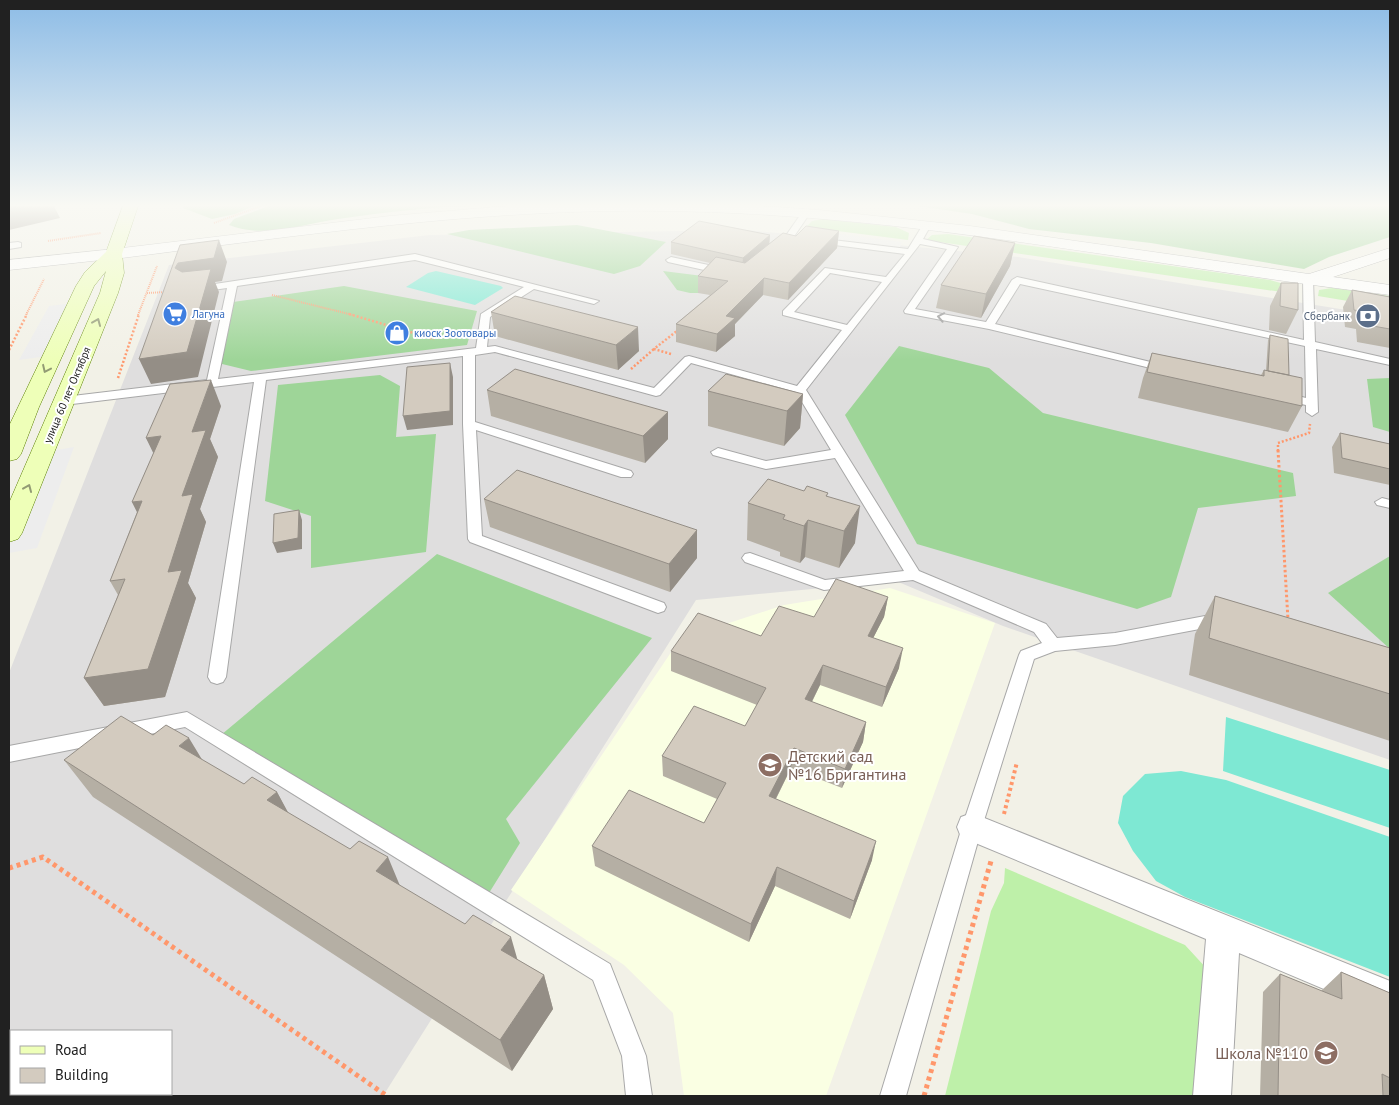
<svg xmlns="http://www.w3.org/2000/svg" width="1399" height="1105" font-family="'PT Sans',sans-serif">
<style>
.residential{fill:#dfdede;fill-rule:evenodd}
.education{fill:#faffe3}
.grass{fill:#bef0a9}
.forest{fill:#9ed598}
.pitch{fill:#7ee8d3}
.parking{fill:#ededed}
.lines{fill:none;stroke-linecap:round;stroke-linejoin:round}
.service-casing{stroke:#a8a8a8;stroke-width:2}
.pedestrian-casing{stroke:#a8a8a8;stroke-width:2}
.minor-casing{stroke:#a8a8a8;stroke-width:1}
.tertiary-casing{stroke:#a8a8a8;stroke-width:1}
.secondary-casing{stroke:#5a8000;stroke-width:1}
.path-far4{stroke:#ff976b;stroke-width:2;stroke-dasharray:1 1;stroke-linecap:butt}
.path-far3{stroke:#ff976b;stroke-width:2.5;stroke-dasharray:2 2;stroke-linecap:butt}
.path-far2{stroke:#ff976b;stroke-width:3;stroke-dasharray:2.5 2.5;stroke-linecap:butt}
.path-far1{stroke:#ff976b;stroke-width:4;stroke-dasharray:3 3;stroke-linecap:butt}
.path{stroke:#ff976b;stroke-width:5;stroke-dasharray:4 4;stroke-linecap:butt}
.service{fill:#fff;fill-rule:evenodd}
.pedestrian{fill:#fff;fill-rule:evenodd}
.minor{fill:#fff;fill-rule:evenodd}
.tertiary{fill:#fff;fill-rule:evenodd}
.secondary{fill:#eeffb8;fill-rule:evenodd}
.wall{fill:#b5afa4}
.shaded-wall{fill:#948e86}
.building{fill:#d3cbbf;stroke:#948e86}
.oneway{stroke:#9b9b9b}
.oneway2{stroke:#929b74}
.labels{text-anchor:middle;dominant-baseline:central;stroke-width:4;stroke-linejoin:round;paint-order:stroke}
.far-shop-label{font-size:11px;fill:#366cbe;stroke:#fff;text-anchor:start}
.far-service-label{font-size:11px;fill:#4e5e75;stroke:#fff;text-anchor:end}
.far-street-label{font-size:11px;fill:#212121;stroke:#fff}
.near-education-label{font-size:16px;fill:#785e54;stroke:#fff;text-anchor:start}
</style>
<rect width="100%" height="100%" fill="#f2f1e7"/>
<path class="residential" d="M 747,230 L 1018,257 L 1390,317 L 1390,760 L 1003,626 L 896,581 L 696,600 L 383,1096 L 9,1096 L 9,673 L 169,265 L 430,235 ZM 11,1031 L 171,1031 L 171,1094 L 11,1094 Z"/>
<path class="education" d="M 890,588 L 995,623 L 826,1096 L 684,1096 L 673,1013 L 624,965 L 511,890 L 680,639 L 784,605 Z"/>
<path class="grass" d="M 823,219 L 896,227 L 909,233 L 908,240 L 806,227 L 812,221 Z
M 948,234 L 1270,280 L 1291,286 L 1295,294 L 926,240 L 932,235 Z
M 1332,288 L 1390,296 L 1390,308 L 1318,296 L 1319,290 Z
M 1005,868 L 1185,945 L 1208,970 L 1198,1096 L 945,1096 L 991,911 L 1004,883 Z"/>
<path class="forest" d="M 184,206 L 254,206 L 235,214 L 212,219 L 183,208 Z
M 269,206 L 470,206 C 426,207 381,213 338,219 C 303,224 263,239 229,225 L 234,219 Z
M 918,206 L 1390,206 L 1390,237 L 1329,257 L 1304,269 L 1151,243 L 1029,229 L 972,214 Z
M 577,225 L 666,242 L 640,266 L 614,274 L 447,234 L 469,230 Z
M 663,271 L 727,279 L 720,293 L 690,293 L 677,290 Z
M 344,286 L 477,311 L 467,345 L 251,371 L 218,363 L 233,302 Z
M 899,346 L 989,368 L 1043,413 L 1293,473 L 1296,496 L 1198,508 L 1171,597 L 1137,609 L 917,544 L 845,415 Z
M 380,375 L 400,386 L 396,437 L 436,434 L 426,552 L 311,568 L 311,516 L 265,501 L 278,385 Z
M 1390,378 L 1390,432 L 1373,427 L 1367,379 Z
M 437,554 L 652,638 L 506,819 L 520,843 L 489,893 L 221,735 Z
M 1390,556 L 1390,649 L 1328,593 Z"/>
<path class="pitch" d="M 436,271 L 501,286 L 503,288 L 475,305 L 406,287 L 428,273 Z
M 1226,717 L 1390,770 L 1390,828 L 1223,771 Z
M 1181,771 L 1226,780 L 1390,837 L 1390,977 L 1185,897 L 1156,881 L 1133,851 L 1118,823 L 1123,796 L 1145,774 Z"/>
<path class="parking" d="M 812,230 L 902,242 L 898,251 L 807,238 Z
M 74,303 L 47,356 L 19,360 L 49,306 Z
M 74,447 L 37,548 L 9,553 L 9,543 L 46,452 Z"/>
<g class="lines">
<defs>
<path id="service" d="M 803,211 L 810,213 L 793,238 L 779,250 L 773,250 L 773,246 L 787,234 Z
M 927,222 L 931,225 L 923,239 L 958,247 L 915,309 L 986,322 L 1012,280 L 1017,277 L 1304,340 L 1303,279 L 1308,276 L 1313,279 L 1315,342 L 1390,359 L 1390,365 L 1316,349 L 1318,412 L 1312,416 L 1306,412 L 1306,405 L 1278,399 L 1276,396 L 1282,392 L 1306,398 L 1305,346 L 1020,284 L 995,324 L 1171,367 L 1173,369 L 1167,372 L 989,329 L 905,313 L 904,311 L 947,249 L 920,244 L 806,390 L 919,571 L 1046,624 L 1057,638 L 1115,633 L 1205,616 L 1226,622 L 1228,626 L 1226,630 L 1220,632 L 1205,628 L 1115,645 L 1055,651 L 1034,659 L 982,827 L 906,1096 L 880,1096 L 962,827 L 1019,655 L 1021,651 L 1042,643 L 1034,632 L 913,580 L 824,590 L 745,562 L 742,558 L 745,554 L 750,553 L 825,580 L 904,571 L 835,458 L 766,469 L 713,455 L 711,452 L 718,448 L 766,461 L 831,450 L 796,392 L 691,363 L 660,395 L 656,396 L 495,352 L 475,355 L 475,422 L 631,471 L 633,474 L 631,477 L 621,477 L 476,430 L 482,536 L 664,603 L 666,607 L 664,611 L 658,613 L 470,542 L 468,539 L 463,424 L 463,356 L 266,380 L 226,677 L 223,682 L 217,684 L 211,682 L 208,677 L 254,382 L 64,405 L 58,401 L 64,397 L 207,380 L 227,288 L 198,292 L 193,289 L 195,287 L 415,254 L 599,301 L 594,304 L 534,289 L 490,317 L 487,347 L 495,346 L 654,388 L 685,357 L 689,356 L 797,386 L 842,330 L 783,315 L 783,311 L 825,268 L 886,277 L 905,254 L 819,243 L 816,242 L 816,238 L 908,249 L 924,223 ZM 415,260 L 524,287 L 481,314 L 476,348 L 218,379 L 237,286 ZM 830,273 L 882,282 L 847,325 L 794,312 Z
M 18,242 L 21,243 L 21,247 L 9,249 L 9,243 Z
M 671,257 L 727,269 L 732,272 L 727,275 L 668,262 L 666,260 Z
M 1382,498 L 1390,500 L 1390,508 L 1377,505 L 1375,502 Z
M 187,712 L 610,964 L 646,1056 L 652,1096 L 626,1096 L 622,1056 L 593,980 L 185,727 L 9,762 L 9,746 Z"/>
<path id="pedestrian" d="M 972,813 L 1390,981 L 1390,1017 L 1239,953 L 1231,1096 L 1193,1096 L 1206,939 L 961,837 L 957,827 L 961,817 Z"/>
<path id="minor" d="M 508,206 L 759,206 L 819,210 L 970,226 L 1309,274 L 1390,248 L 1390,258 L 1333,277 L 1390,285 L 1390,295 C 1149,266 910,214 666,211 C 481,208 297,236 114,259 L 108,258 L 106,254 L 108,250 L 114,249 L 390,216 Z"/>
<path id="tertiary" d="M 114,249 L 120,250 L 122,254 L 120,258 L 9,270 L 9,260 Z"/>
<path id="secondary" d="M 123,206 L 138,206 L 122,254 L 124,273 L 118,293 L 22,533 L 18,539 L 9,542 L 9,503 L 100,293 L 106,271 L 94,286 L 39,407 L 21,454 L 17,459 L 9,461 L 9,426 L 76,286 L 85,272 L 106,252 Z"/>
</defs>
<use href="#service" class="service-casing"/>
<use href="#pedestrian" class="pedestrian-casing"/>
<use href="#minor" class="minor-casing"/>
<use href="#tertiary" class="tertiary-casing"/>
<use href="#secondary" class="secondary-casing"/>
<path class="path-far4" d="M 214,223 L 261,206
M 48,241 L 101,233
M 147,293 L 166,292
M 272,295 L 353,315
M 26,315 L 44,279
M 138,315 L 157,266"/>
<path class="path-far3" d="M 349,314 L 434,339
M 9,350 L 27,314
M 671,354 L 654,349 L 678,330
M 631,369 L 654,349
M 118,378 L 139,314
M 1278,451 L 1278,443 L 1309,433 L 1310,424"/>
<path class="path-far2" d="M 1278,450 L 1288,620"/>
<path class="path-far1" d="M 1004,814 L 1017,762"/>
<path class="path" d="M 9,868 L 43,857 L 387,1096
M 924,1096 L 991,861"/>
<use href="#service" class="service"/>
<use href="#pedestrian" class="pedestrian"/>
<use href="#minor" class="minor"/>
<use href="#tertiary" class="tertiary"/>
<use href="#secondary" class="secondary"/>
</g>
<path class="wall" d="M 839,231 L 837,248 L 788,300 L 763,295 L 735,324 L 735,336 L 716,352 L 676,342 L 676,324 L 710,295 L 698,293 L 698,276 L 710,263 L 671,254 L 671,242 L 770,235 L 769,244 L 796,236 Z
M 1015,243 L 1010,266 L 981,318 L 936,308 L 941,285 Z
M 1281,283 L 1298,310 L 1286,334 L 1269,330 L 1270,306 Z
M 1352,290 L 1390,297 L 1390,348 L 1357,342 L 1356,329 L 1345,327 L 1343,307 Z
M 515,296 L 639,351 L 618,370 L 495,336 L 491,312 Z
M 1270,335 L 1302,406 L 1288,432 L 1138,398 L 1143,378 L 1152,353 L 1261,375 L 1264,370 L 1266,371 L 1268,340 Z
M 487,390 L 668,439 L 645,463 L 491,416 Z
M 708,391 L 803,394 L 800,428 L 784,446 L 708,426 Z
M 221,406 L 210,439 L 218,457 L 200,509 L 206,522 L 188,583 L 196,598 L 165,697 L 104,706 L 84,678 L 118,595 L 110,581 L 137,512 L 132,502 L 154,452 L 146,438 Z
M 1340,433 L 1390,444 L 1390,485 L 1334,473 L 1332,447 Z
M 804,491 L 828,493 L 827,496 L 855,543 L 839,568 L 805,557 L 800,563 L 780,556 L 780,552 L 747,540 L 748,503 Z
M 484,499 L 697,530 L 697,558 L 670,592 L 490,527 Z
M 1215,596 L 1390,648 L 1390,741 L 1189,675 L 1195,634 Z
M 888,597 L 884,617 L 873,638 L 899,668 L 882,707 L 820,685 L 812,702 L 866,722 L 863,742 L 842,788 L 791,768 L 776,799 L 872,860 L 850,919 L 775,886 L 749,942 L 595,866 L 592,846 L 704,823 L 717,799 L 663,776 L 662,756 L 745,726 L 757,705 L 671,671 L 671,651 L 761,636 L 814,617 Z
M 153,735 L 202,760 L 244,784 L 277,792 L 288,813 L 400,886 L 518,960 L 544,975 L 553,1009 L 512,1071 L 93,797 L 64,760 Z
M 1341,972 L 1390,993 L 1390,1096 L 1260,1096 L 1263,992 L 1280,974 L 1322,991 L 1322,990 Z"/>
<path class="shaded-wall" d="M 9,206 L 54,206 L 60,218 L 9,230 Z
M 839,231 L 837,248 L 788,300 L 789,283 Z
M 770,235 L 769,247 L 742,270 L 743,258 Z
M 219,240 L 227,262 L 222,281 L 215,282 L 219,292 L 198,377 L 151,384 L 139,359 L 187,286 L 175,268 L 178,263 Z
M 1015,243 L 1010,266 L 981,318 L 986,294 Z
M 764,278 L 763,295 L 735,324 L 735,336 L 716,352 L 717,334 L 726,316 Z
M 638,327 L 639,351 L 618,370 L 616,345 Z
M 450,363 L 453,377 L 453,425 L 407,430 L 403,416 Z
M 211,380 L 221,406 L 210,439 L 218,457 L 200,509 L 206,522 L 188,583 L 196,598 L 165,697 L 104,706 L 84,678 L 168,572 L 182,496 L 192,432 Z
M 803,394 L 800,428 L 784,446 L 787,411 Z
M 668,412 L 668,439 L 645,463 L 643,436 Z
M 161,436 L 159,465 L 146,438 Z
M 142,501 L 146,530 L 132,502 Z
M 860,506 L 855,543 L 839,568 L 844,531 Z
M 299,510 L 302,520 L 302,549 L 277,553 L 273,543 Z
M 808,520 L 805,557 L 800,563 L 804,526 Z
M 697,530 L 697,558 L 670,592 L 669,564 Z
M 888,597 L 884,617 L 864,656 L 868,636 Z
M 903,648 L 899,668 L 882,707 L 886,687 Z
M 823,665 L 820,685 L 803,719 L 805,699 Z
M 866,722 L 863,742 L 842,788 L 845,769 Z
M 189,738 L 212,776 L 179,746 Z
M 794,748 L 791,768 L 767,816 L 769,796 Z
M 277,792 L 297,829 L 267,800 Z
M 876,841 L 872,860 L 850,919 L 854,901 Z
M 388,857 L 403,893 L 376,871 Z
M 777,867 L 775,886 L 749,942 L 751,924 Z
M 511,937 L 521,972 L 501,950 Z
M 544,975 L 553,1009 L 512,1071 L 500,1040 Z"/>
<path class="building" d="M 699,221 L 770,235 L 743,258 L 671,242 Z
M 806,226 L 839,231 L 789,283 L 764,278 L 726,316 L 735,318 L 717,334 L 676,324 L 728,281 L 698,276 L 716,257 L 745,263 L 783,233 L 796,236 Z
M 974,236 L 1015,243 L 986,294 L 941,285 Z
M 219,240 L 214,258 L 178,263 L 175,268 L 182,272 L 211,269 L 187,352 L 139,359 L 180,245 Z
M 1281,283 L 1298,283 L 1298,310 L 1280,306 Z
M 1352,290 L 1390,297 L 1390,329 L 1367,325 L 1365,312 L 1354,310 Z
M 515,296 L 638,327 L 616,345 L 491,312 Z
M 1270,335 L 1288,339 L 1289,375 L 1268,371 Z
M 1152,353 L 1264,376 L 1264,370 L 1302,378 L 1302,406 L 1147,372 Z
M 450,363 L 450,411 L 403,416 L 407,367 Z
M 515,369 L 668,412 L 643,436 L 487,390 Z
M 726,374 L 803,394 L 787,411 L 708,391 Z
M 211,380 L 192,432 L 206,430 L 182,496 L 193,494 L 168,572 L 182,570 L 148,669 L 84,678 L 125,579 L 110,581 L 142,501 L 132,502 L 161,436 L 146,438 L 170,384 Z
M 1340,433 L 1390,444 L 1390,469 L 1342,458 Z
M 517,470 L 697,530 L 669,564 L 484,499 Z
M 768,479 L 804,491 L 807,486 L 828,493 L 826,496 L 860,506 L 844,531 L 808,520 L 804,526 L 783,519 L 785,515 L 748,503 Z
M 299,510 L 298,538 L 273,543 L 274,514 Z
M 836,579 L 888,597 L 868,636 L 903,648 L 886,687 L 823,665 L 805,699 L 866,722 L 845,769 L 794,748 L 769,796 L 876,841 L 854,901 L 777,867 L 751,924 L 592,846 L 629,790 L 704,823 L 726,783 L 662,756 L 694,706 L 745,726 L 766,688 L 671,651 L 698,613 L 761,636 L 779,606 L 814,617 Z
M 1215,596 L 1390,648 L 1390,694 L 1209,638 Z
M 121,716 L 153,735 L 166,725 L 189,738 L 179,746 L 244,784 L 252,777 L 277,792 L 267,800 L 350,849 L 359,841 L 388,857 L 376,871 L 465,924 L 473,915 L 511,937 L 501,950 L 544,975 L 500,1040 L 64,760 Z
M 1341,972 L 1390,993 L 1390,1078 L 1382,1074 L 1383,1096 L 1278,1096 L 1280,974 L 1342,999 Z"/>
<defs><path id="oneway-chevron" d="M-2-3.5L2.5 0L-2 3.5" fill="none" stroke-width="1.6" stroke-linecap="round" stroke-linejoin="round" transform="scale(1.25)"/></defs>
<use class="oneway" href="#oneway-chevron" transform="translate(941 317) rotate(-169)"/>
<g class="oneway2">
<use href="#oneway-chevron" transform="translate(97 322) rotate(-67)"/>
<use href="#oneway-chevron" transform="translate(46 369) rotate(115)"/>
<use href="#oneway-chevron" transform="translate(28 488) rotate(-67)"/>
</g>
<linearGradient id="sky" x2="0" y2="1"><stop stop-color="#8dbce6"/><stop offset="0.57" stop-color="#f9f9f4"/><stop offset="1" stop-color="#f9f9f4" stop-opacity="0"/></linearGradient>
<rect width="1399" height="360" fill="url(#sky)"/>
<defs>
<symbol id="supermarket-disc" viewBox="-11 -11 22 22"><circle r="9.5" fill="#3f7fe0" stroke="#fff"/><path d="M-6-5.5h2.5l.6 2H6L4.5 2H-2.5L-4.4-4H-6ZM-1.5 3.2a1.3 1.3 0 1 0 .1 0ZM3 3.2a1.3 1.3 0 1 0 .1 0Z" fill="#fff"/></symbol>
<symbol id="bank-disc" viewBox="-11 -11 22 22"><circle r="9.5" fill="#5c6f8a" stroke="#fff"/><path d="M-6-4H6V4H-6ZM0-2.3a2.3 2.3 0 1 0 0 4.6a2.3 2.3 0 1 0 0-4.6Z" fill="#fff"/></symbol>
<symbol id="shop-disc" viewBox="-11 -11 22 22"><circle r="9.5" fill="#3f7fe0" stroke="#fff"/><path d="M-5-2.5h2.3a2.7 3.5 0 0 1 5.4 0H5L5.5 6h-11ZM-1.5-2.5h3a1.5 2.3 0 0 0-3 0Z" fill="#fff"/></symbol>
<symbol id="school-disc" viewBox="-11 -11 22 22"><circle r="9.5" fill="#8d6e63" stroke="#fff"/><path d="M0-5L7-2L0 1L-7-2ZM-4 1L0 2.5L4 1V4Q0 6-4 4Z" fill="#fff"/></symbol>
</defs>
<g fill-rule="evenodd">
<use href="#supermarket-disc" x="161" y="300" width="28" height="28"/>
<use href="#bank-disc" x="1354" y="302" width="28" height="28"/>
<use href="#shop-disc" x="383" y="319" width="28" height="28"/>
<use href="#school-disc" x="756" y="751" width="28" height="28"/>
<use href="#school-disc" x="1312" y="1039" width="28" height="28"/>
</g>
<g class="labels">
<g class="far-shop-label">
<text x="192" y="314">Лагуна</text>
<text x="414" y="333">киоск Зоотовары</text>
</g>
<g class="far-service-label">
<text x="1350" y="316">Сбербанк</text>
</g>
<g class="far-street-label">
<text transform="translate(67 395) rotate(-67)">улица 60 лет Октября</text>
</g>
<g class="near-education-label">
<text x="788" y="756">Детский сад<tspan x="788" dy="18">№16 Бригантина</tspan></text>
<text x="1308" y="1053" text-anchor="end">Школа №110</text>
</g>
</g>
<rect width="1399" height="1105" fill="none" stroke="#212121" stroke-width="20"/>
<rect x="10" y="1030" width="162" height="65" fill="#ffffff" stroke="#a6a6a6"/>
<rect x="20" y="1046" width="25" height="8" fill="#eeffb8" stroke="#a6a6a6"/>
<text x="55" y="1055" font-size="15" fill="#212121">Road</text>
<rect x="20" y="1068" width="25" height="15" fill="#d3cbbf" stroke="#a6a6a6"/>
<text x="55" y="1080" font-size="15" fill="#212121">Building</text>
</svg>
